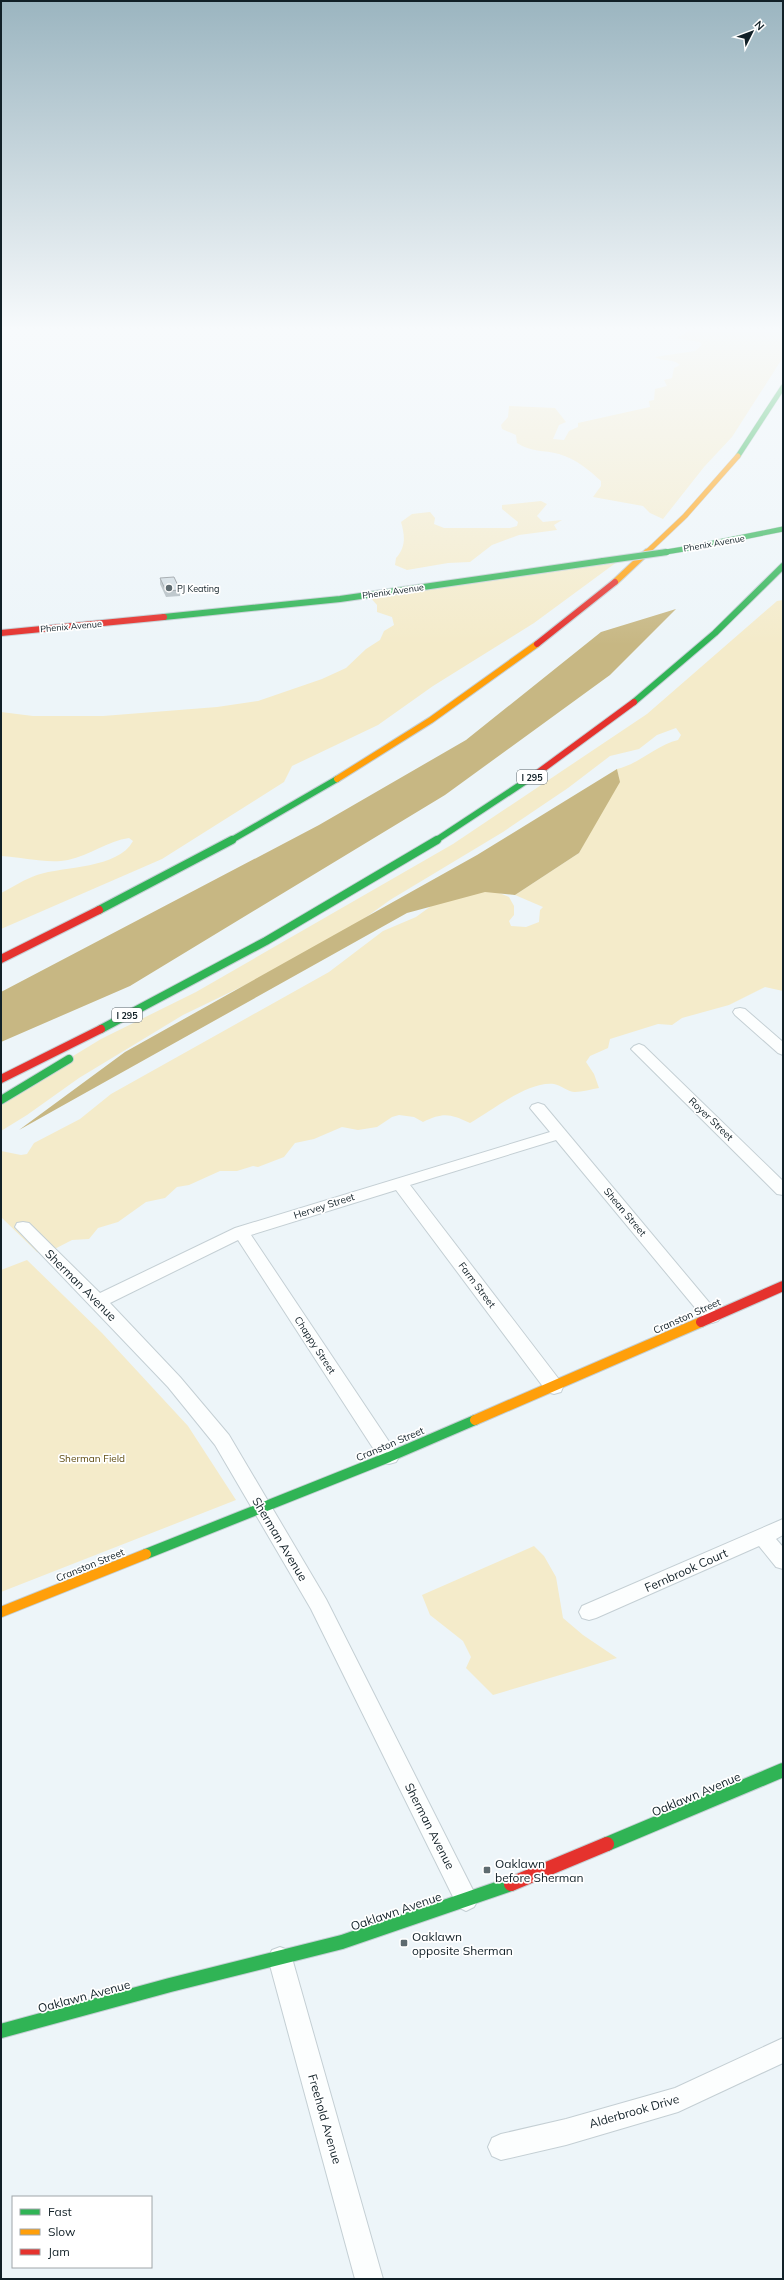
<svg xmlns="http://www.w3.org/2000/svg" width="784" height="2280" font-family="Mulish,sans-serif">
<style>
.green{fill:#f4ebca}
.water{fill:#c7b783}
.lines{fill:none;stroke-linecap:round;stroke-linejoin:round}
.street-casing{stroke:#c4cfd4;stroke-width:2}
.fast-far4-casing{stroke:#c4cfd4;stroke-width:6}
.fast-far3-casing{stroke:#c4cfd4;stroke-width:8}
.fast-far2-casing{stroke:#c4cfd4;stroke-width:10}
.fast-far1-casing{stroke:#c4cfd4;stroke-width:12}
.fast-casing{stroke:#c4cfd4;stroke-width:16}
.slow-far2-casing{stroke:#c4cfd4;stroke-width:6}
.slow-far1-casing{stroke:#c4cfd4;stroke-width:8}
.slow-casing{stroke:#c4cfd4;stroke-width:12}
.jam-far3-casing{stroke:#c4cfd4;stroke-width:8}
.jam-far2-casing{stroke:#c4cfd4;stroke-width:10}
.jam-far1-casing{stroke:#c4cfd4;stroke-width:12}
.jam-casing{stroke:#c4cfd4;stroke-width:16}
.street{fill:#fcfefe;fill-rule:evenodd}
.fast-far4{stroke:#30b455;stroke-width:5}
.fast-far3{stroke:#30b455;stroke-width:6}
.fast-far2{stroke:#30b455;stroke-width:8}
.fast-far1{stroke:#30b455;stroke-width:10}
.fast{stroke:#30b455;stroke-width:14}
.slow-far2{stroke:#ff9f0a;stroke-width:5}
.slow-far1{stroke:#ff9f0a;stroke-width:6}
.slow{stroke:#ff9f0a;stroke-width:10}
.jam-far3{stroke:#e5322d;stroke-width:6}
.jam-far2{stroke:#e5322d;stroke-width:8}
.jam-far1{stroke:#e5322d;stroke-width:10}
.jam{stroke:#e5322d;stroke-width:14}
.fast-bridge-far1-casing{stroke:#c4cfd4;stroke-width:6;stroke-linecap:butt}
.fast-bridge-casing{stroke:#c4cfd4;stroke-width:8;stroke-linecap:butt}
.fast-bridge-far1{stroke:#30b455;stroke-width:5}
.fast-bridge{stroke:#30b455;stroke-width:6}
.wall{fill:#b5bfc4}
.building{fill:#d3dee4;stroke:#949ba0}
.poi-dot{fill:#5e6b70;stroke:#fff;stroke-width:1.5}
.labels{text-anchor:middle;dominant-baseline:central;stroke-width:3.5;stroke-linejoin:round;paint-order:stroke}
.far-street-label{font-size:9px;fill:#112027;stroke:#fff}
.far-poi-label{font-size:9px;fill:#112027;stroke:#fff;text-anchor:start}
.shield{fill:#fff;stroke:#586368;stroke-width:1}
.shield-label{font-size:9px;font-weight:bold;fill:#112027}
.street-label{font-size:10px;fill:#112027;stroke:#fff}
.park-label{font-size:10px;fill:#5e4b0f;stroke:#fff}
.near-street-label{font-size:12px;fill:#112027;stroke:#fff}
.near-poi-label{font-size:12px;fill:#112027;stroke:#fff;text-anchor:start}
</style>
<rect width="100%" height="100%" fill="#edf5f9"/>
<path class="green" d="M 683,326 L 783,326 L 782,359 L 732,437 L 704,467 L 663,519 L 650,513 L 643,506 L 593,497 L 601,486 L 601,481 C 589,470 576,459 559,454 C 544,450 531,452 517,443 L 516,435 L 502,429 L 501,425 L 508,417 L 509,406 L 555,408 L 566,422 L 559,425 L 553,439 L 564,440 L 569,431 L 578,427 L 578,423 L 650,407 L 649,401 L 654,400 L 655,389 L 667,386 L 664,380 L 672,378 L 674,368 L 680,365 C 672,358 663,362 655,357 L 695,351 L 702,345 L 700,342 L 676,338 L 691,330 Z
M 541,501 L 547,504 L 537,516 L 543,522 L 562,520 L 554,525 L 557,530 L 519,535 L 492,545 L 470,562 L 448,563 L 407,570 L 395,565 L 396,558 C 406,547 405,536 401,522 L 412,514 L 430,512 L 435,518 L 434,524 L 444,528 L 510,528 L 517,526 L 518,522 L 502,509 L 502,505 Z
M 621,559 L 534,623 L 433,686 L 378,725 L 292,766 L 284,782 L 162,859 L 1,929 L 1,893 C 13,887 25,879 37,875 C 64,866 118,869 133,841 L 129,838 C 108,841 90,855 68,860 C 47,864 23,857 1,856 L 1,712 L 33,716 L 103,716 L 217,707 L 258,701 L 322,679 L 346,668 L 366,649 L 380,640 L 384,631 L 394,625 L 392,617 L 377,612 L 377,605 L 368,595 Z
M 783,600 L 783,991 L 765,987 L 729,1005 L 682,1018 L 672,1025 L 658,1024 L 610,1039 L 608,1048 L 590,1056 L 586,1062 L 594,1074 L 599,1088 C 592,1089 582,1092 575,1092 C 568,1092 561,1085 554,1084 C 528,1081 493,1110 470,1123 C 450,1114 444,1112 423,1122 L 414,1117 L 399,1115 L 392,1117 L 377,1127 L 358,1130 L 342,1127 L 314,1139 L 295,1143 L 284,1157 L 258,1167 L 253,1166 L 237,1171 L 220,1171 L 189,1185 L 177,1187 L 165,1198 L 146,1202 L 118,1222 L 98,1228 L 89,1239 L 72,1240 L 43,1255 L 37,1252 L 1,1217 L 1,1151 L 21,1155 L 27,1154 L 34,1143 L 80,1119 L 111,1094 L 329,972 L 383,931 L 416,917 L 456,888 L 497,892 L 509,897 L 514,906 L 514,915 L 509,921 L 511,926 L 526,927 L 539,922 L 540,910 L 543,907 L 515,895 L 579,853 L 619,779 L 617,769 C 639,764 657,745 678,740 L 681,735 L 676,728 L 657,735 L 639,749 L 610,756 L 568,788 L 503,832 L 390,900 L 326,946 L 183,1015 L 79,1078 L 27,1115 L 1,1131 L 1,1100 L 101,1039 L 196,992 L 453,844 L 647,714 L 777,601 Z
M 27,1260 L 102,1333 L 188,1426 L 236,1500 L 1,1592 L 1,1270 Z
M 534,1546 L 544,1556 L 556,1577 L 563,1618 L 583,1635 L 617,1658 L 493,1695 L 466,1668 L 471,1657 L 463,1641 L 430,1615 L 422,1595 Z"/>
<path class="water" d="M 676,609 L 610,675 L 445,795 L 130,986 L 1,1042 L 1,992 L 319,825 L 466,740 L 601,632 Z
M 617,769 L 620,782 L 579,853 L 515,895 L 485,892 L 407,913 L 19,1130 L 125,1052 L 477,855 Z"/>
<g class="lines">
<defs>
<path id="street" d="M 740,1008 L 745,1009 L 783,1042 L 783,1055 L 778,1053 L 735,1015 L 733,1012 L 735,1009 Z
M 639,1044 L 644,1046 L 783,1181 L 783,1195 L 777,1194 L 634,1052 L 631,1049 L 634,1046 Z
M 538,1103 L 544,1105 L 718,1313 L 721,1317 L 718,1321 L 712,1323 L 706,1321 L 556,1140 L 410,1185 L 561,1382 L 563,1387 L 561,1392 L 554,1394 L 547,1392 L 396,1190 L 251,1235 L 396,1452 L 399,1457 L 396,1462 L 389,1464 L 382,1462 L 238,1240 L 110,1303 L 180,1377 L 229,1435 L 326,1599 L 478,1900 L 474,1907 L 466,1911 L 458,1907 L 311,1609 L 215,1445 L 168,1387 L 15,1227 L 17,1223 L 23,1222 L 29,1223 L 100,1293 L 235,1228 L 550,1132 L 530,1108 L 532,1105 Z
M 783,1519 L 783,1535 L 776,1539 L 783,1547 L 783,1569 L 776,1567 L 759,1546 L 596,1618 L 589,1620 L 582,1618 L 579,1612 L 582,1606 Z
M 280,1947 L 288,1950 L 292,1958 L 383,2279 L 355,2279 L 268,1958 L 272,1950 Z
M 783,2038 L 783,2063 L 678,2112 L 566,2145 L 501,2160 L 492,2156 L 488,2147 L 492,2138 L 501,2134 L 566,2119 L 675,2088 Z"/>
<path id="fast-far4" d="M 738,456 L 783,387
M 684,549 L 783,529"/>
<path id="fast-far3" d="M 164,617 L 340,599 L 603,561
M 634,702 L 715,633 L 783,566
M 230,841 L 337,779
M 435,841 L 532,777"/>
<path id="fast-far2" d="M 99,910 L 232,840
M 101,1029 L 266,941 L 437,840
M 1,1100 L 69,1059"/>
<path id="fast-far1" d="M 146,1554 L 389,1457 L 475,1420"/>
<path id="fast" d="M 607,1844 L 783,1770
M 1,2031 L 170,1985 L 342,1942 L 511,1884"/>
<path id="slow-far2" d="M 646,553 L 685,516 L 738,456"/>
<path id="slow-far1" d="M 615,582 L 647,552
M 337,779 L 431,720 L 537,644"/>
<path id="slow" d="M 475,1420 L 701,1322
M 1,1612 L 146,1554"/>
<path id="jam-far3" d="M 1,633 L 164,617
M 537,644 L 615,582
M 532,777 L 634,702"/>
<path id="jam-far2" d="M 1,959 L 99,910
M 1,1079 L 101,1029"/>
<path id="jam-far1" d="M 701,1322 L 783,1286"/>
<path id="jam" d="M 511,1884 L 607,1844"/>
</defs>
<use href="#street" class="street-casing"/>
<use href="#fast-far4" class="fast-far4-casing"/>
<use href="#fast-far3" class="fast-far3-casing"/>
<use href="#fast-far2" class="fast-far2-casing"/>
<use href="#fast-far1" class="fast-far1-casing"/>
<use href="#fast" class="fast-casing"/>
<use href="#slow-far2" class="slow-far2-casing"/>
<use href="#slow-far1" class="slow-far1-casing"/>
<use href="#slow" class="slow-casing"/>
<use href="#jam-far3" class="jam-far3-casing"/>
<use href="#jam-far2" class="jam-far2-casing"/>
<use href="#jam-far1" class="jam-far1-casing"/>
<use href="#jam" class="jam-casing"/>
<use href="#street" class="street"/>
<use href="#fast-far4" class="fast-far4"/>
<use href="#fast-far3" class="fast-far3"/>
<use href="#fast-far2" class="fast-far2"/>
<use href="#fast-far1" class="fast-far1"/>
<use href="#fast" class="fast"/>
<use href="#slow-far2" class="slow-far2"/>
<use href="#slow-far1" class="slow-far1"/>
<use href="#slow" class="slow"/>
<use href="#jam-far3" class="jam-far3"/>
<use href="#jam-far2" class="jam-far2"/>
<use href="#jam-far1" class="jam-far1"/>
<use href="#jam" class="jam"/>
<defs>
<path id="fast-bridge-far1" d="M 660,553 L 684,549"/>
<path id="fast-bridge" d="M 603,561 L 667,552"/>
</defs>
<use href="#fast-bridge-far1" class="fast-bridge-far1-casing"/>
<use href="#fast-bridge" class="fast-bridge-casing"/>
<use href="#fast-bridge-far1" class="fast-bridge-far1"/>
<use href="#fast-bridge" class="fast-bridge"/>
</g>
<path class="wall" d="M 160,578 L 180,590 L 180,596 L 166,597 L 160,584 Z"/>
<path class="building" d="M 174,577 L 180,590 L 166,591 L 160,578 Z"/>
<linearGradient id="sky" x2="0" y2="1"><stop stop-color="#9bb5c0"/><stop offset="0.51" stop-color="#f7fafc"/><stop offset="1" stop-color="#f7fafc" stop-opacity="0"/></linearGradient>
<rect width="784" height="645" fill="url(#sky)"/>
<g class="poi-dot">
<circle cx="169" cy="588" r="4"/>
<rect x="483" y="1866" width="8" height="8" rx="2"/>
<rect x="400" y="1939" width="8" height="8" rx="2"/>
</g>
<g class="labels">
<g class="far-street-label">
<text transform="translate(714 543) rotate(-10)">Phenix Avenue</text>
<text transform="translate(393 591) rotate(-8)">Phenix Avenue</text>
<text transform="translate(71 626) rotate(-5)">Phenix Avenue</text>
</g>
<g class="far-poi-label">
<text x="177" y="588">PJ Keating</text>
</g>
<g class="shield">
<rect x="517" y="770" width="30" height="14" rx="3"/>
<rect x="112" y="1008" width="30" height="14" rx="3"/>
</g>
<g class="shield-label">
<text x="532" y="777">I 295</text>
<text x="127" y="1015">I 295</text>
</g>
<g class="street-label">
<text transform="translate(711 1119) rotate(44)">Royer Street</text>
<text transform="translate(324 1206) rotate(-18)">Hervey Street</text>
<text transform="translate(625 1212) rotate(50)">Shean Street</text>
<text transform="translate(477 1285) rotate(53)">Farm Street</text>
<text transform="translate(687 1316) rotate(-24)">Cranston Street</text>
<text transform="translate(315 1345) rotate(57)">Chappy Street</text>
<text transform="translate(390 1444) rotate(-23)">Cranston Street</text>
<text transform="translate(90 1565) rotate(-22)">Cranston Street</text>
</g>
<g class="park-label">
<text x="92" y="1458">Sherman Field</text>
</g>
<g class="near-street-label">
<text transform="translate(81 1285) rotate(45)">Sherman Avenue</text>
<text transform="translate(280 1539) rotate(59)">Sherman Avenue</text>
<text transform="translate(686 1570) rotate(-24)">Fernbrook Court</text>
<text transform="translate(696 1794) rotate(-23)">Oaklawn Avenue</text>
<text transform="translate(430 1826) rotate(63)">Sherman Avenue</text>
<text transform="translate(396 1911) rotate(-19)">Oaklawn Avenue</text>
<text transform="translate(84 1996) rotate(-15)">Oaklawn Avenue</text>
<text transform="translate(634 2111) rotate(-16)">Alderbrook Drive</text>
<text transform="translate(325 2119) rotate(74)">Freehold Avenue</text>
</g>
<g class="near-poi-label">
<text x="495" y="1863">Oaklawn<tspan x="495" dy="14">before Sherman</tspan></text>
<text x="412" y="1936">Oaklawn<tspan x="412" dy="14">opposite Sherman</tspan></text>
</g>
</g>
<rect width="784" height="2280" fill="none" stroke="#112027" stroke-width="4"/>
<rect x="12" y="2196" width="140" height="72" fill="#ffffff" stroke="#a0a6a9"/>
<rect x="20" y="2209" width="20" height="6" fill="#30b455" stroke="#a0a6a9"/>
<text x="48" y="2216" font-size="12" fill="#112027">Fast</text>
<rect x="20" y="2229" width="20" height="6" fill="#ff9f0a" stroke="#a0a6a9"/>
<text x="48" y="2236" font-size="12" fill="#112027">Slow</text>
<rect x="20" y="2249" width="20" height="6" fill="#e5322d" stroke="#a0a6a9"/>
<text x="48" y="2256" font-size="12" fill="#112027">Jam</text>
<g transform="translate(752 32) rotate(48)" stroke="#ffffff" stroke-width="3" paint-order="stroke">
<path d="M0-3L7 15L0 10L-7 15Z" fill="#112027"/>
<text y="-6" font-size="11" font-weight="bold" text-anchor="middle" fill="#112027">N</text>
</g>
</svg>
